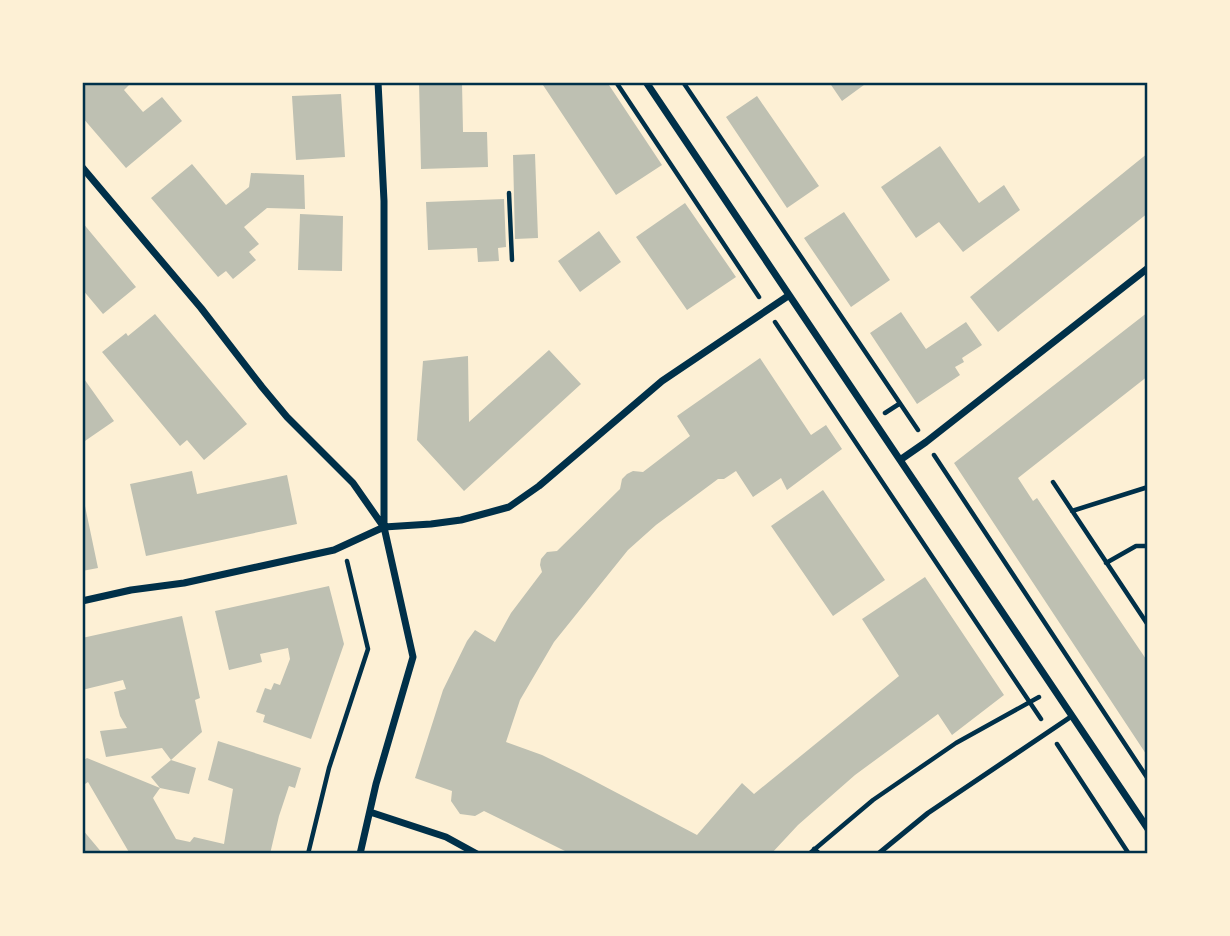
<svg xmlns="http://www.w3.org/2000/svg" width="1230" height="936" font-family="'Fira Sans',sans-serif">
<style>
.building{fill:#bec0b2}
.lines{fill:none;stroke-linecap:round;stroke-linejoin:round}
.path{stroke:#003049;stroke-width:4.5}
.service{stroke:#003049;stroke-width:5}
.minor{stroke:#003049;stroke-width:7}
.neatline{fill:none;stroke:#003049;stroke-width:2.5}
</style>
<rect width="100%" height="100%" fill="#fdf0d5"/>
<path class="building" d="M 89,82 L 132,82 L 124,90 L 143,112 L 162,97 L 182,121 L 126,168 L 82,117 L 82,88 Z
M 419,82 L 462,82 L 463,132 L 487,132 L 488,167 L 421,169 Z
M 541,82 L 607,82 L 662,165 L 616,195 Z
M 829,82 L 868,82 L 842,101 Z
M 341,94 L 345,157 L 296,160 L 292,96 Z
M 757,96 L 819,186 L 787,208 L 726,117 Z
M 940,146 L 979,203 L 1004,185 L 1020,210 L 963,252 L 939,222 L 916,238 L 881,187 Z
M 1148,153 L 1148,213 L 998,332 L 970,297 Z
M 535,154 L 538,238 L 515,239 L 513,155 Z
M 192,164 L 226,205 L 249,187 L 251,173 L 304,175 L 305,209 L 267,208 L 244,227 L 259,244 L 249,252 L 256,260 L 233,279 L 226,271 L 218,277 L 151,198 Z
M 504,199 L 506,247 L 498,248 L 499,261 L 478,262 L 477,248 L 428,250 L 426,202 Z
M 685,203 L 736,277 L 687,310 L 636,237 Z
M 844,212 L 890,280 L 851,307 L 804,238 Z
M 300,214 L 343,216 L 342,271 L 298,270 Z
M 82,222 L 136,287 L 103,314 L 82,289 Z
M 599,231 L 621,262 L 580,292 L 558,261 Z
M 901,312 L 926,349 L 966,322 L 982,345 L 962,358 L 964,362 L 955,367 L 960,375 L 917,404 L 870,333 Z
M 1148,312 L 1148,376 L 1018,478 L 1033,501 L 1037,498 L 1148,662 L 1148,757 L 954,463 Z
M 155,314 L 247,424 L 204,460 L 187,440 L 180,446 L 102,352 L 126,333 L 128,336 Z
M 549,350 L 581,384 L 464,491 L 417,440 L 423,361 L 468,356 L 469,422 Z
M 760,358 L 811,435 L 826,425 L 842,449 L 787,490 L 781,478 L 753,497 L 736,471 L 724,479 L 718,479 L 656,525 L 628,550 L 554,642 L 520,700 L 506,742 L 542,755 L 581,774 L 697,835 L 742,783 L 754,794 L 899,676 L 862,619 L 925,577 L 1004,695 L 952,735 L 938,714 L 855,775 L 798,825 L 771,854 L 571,854 L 484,811 L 475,816 L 460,814 L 451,801 L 452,791 L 415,778 L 443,690 L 467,641 L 475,630 L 495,642 L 511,613 L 542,572 L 540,565 L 541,559 L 547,552 L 557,551 L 620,489 L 622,479 L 627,474 L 633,471 L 643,472 L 690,436 L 677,416 Z
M 82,376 L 114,421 L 82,443 Z
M 192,471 L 197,494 L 287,475 L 297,524 L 146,556 L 130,484 Z
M 823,490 L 885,580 L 833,616 L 771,526 Z
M 82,506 L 85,506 L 98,568 L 82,571 Z
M 329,586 L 344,644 L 311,739 L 263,722 L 265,715 L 256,712 L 265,688 L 271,690 L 274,683 L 280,685 L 290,659 L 288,648 L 260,654 L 262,662 L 229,670 L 215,611 Z
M 182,616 L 200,698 L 195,700 L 202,732 L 171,760 L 196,768 L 189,794 L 160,788 L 151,777 L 171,760 L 162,748 L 106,757 L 100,731 L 127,728 L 120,716 L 114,692 L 126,689 L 123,680 L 82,690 L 82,638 Z
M 218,741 L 301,768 L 295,788 L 289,786 L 279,816 L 270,854 L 130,854 L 88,782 L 82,786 L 82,761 L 87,758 L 160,788 L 153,798 L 176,839 L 190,842 L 194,837 L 224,844 L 233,789 L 208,780 Z
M 82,829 L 103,854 L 82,854 Z"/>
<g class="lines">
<path class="path" d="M 616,82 L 759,297
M 683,82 L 918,430
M 509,193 L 512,260
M 775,322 L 1041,719
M 885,413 L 899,404
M 934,455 L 1148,779
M 1053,482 L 1148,625
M 1072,511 L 1148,487
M 1106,563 L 1136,546 L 1148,546
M 1057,744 L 1129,854
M 814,849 L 820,854
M 308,854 L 329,768 L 368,649 L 347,561
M 809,854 L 873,800 L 956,743 L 1039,697"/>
<path class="service" d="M 878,854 L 928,813 L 1072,716"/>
<path class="minor" d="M 646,82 L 1148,829
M 82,167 L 201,308 L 262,387 L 287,417 L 353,483 L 383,526
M 900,460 L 926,442 L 1148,268
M 82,601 L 131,590 L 184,583 L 334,550 L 384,527 L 431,524 L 461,520 L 509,507 L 539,486 L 662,381 L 788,296
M 370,812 L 446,837 L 477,854
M 360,854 L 376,784 L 413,657 L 384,527 L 384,201 L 378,82"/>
</g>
<rect width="1230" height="936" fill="none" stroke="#fdf0d5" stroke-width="168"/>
<rect x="84" y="84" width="1062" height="768" class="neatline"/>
</svg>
